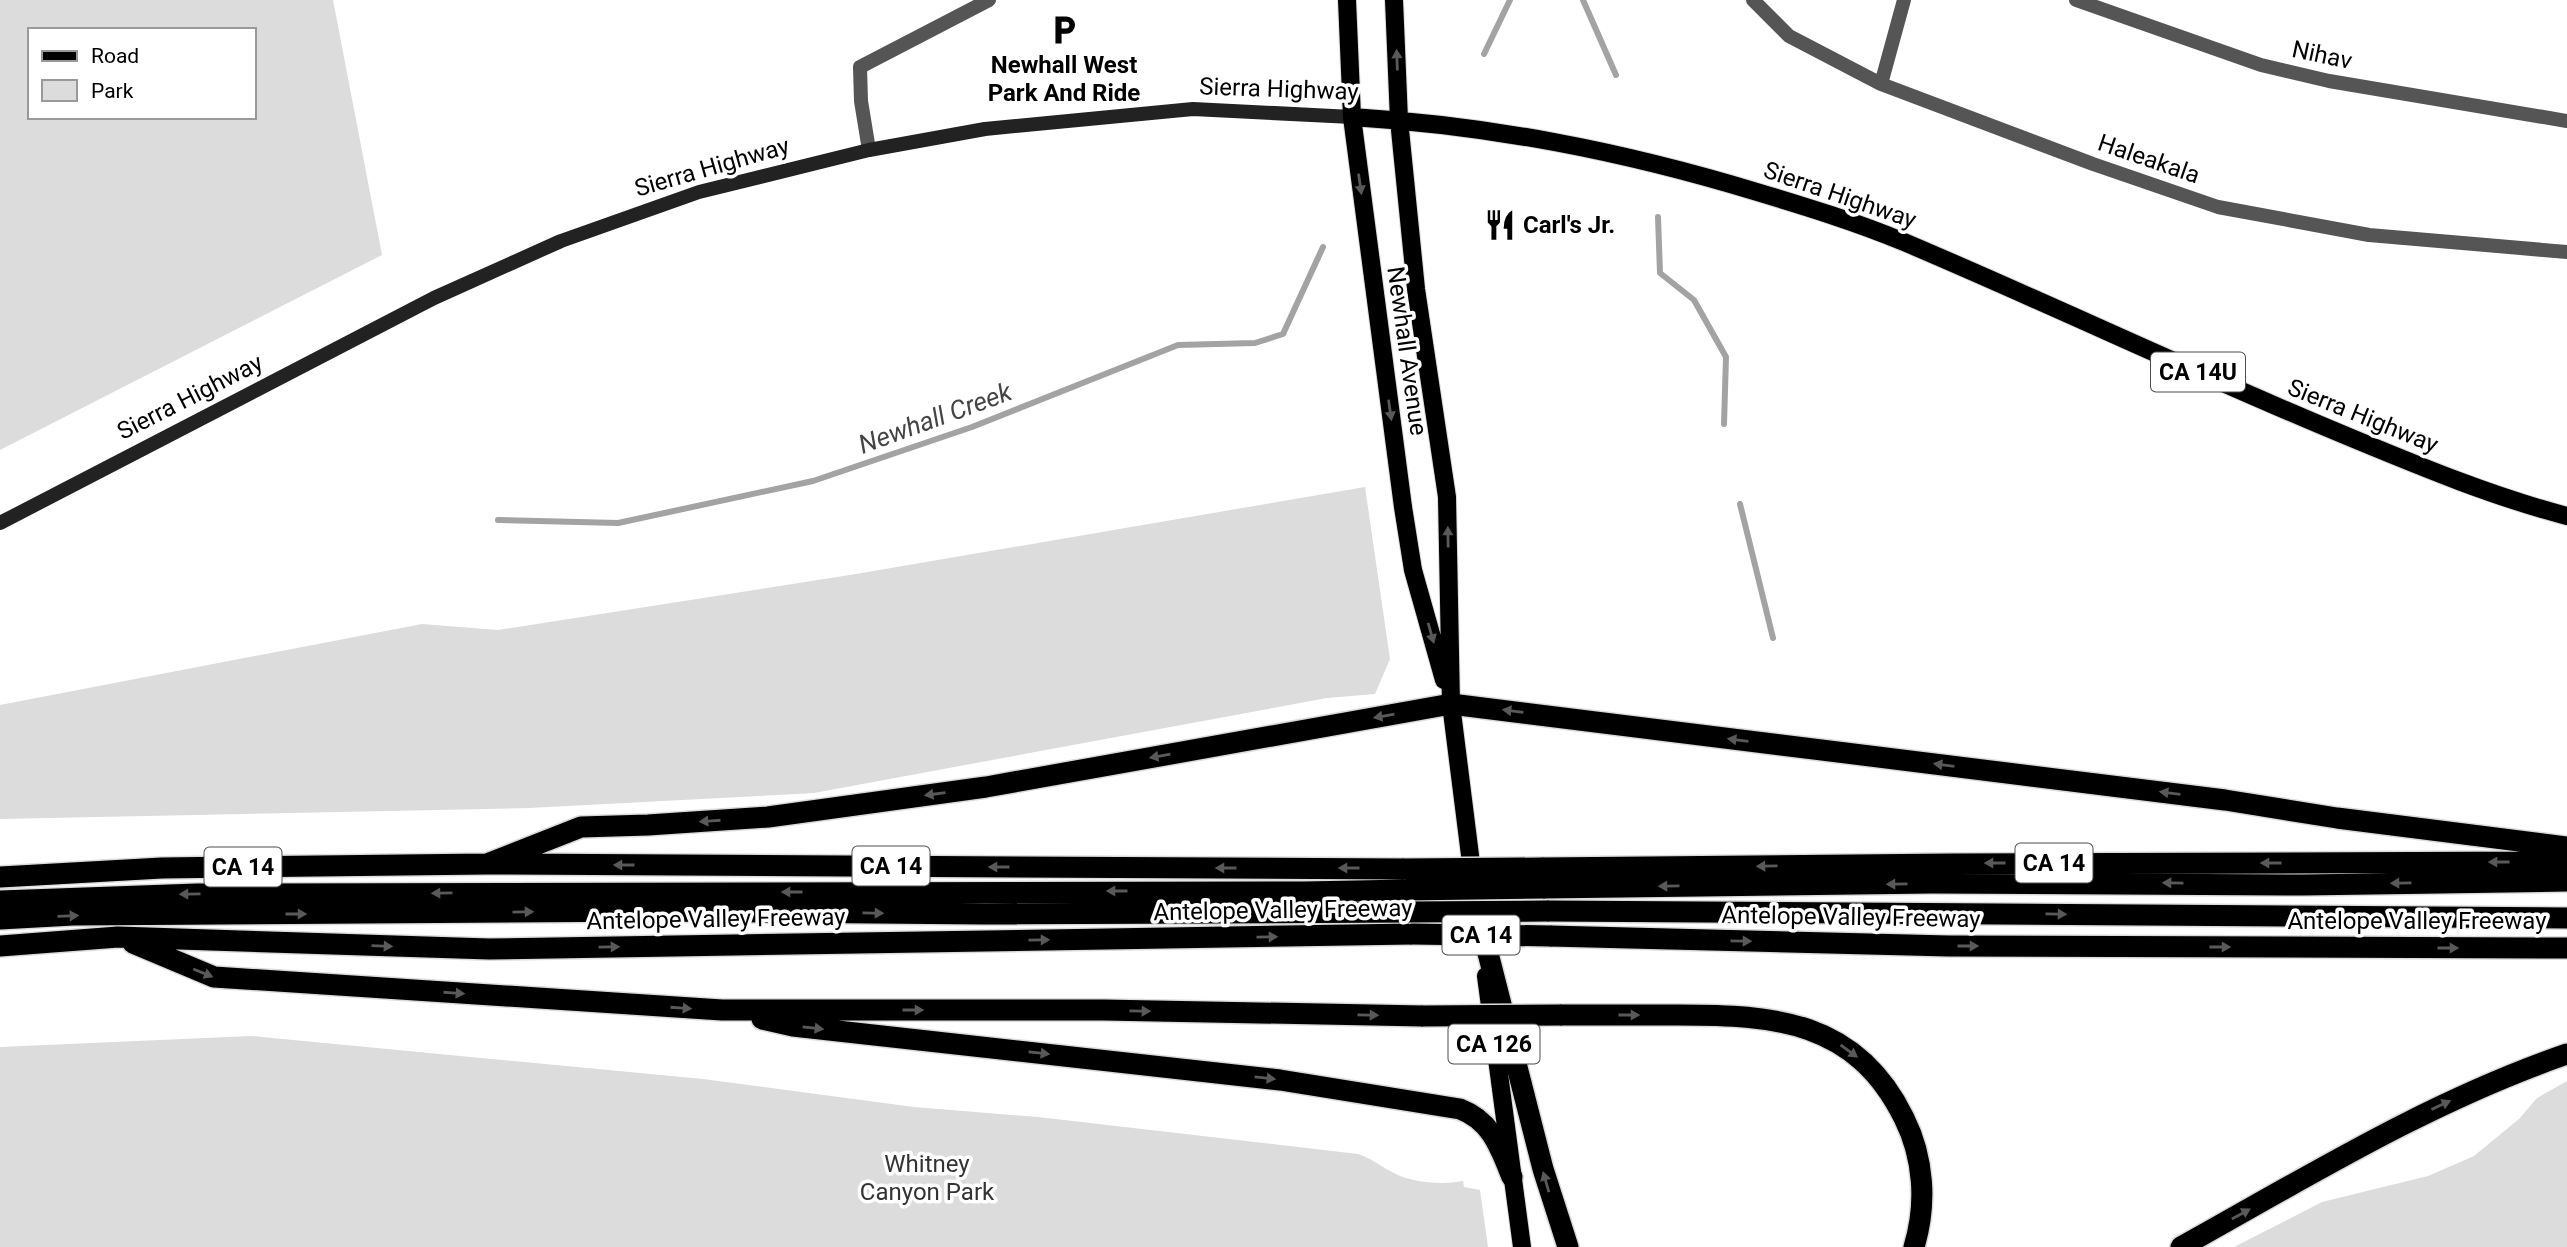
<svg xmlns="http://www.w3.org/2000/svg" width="2567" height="1247" font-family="Roboto,sans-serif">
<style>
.green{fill:#dcdcdc;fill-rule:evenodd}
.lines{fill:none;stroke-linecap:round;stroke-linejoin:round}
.stream{stroke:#a3a3a3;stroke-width:6}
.primary-casing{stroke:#dbdbdb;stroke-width:20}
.motorway-casing{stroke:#dbdbdb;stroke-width:24}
.minor{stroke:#555;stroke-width:14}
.secondary{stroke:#222;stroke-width:14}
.primary{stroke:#000;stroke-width:18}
.motorway{stroke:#000;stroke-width:21}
.motorway-bridge-casing{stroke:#dbdbdb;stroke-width:24;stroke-linecap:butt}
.motorway-bridge{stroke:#000;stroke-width:21}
.oneway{fill:#595959}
.labels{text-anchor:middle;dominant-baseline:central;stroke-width:7;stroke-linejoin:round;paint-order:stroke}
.shield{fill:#fff;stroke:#4c4c4c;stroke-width:2}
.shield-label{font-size:23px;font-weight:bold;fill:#000}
.street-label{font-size:24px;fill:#000;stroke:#fff}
.poi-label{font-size:24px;font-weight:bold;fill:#000;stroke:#fff}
.park-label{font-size:24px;fill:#333;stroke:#fff}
.water-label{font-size:26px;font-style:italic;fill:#444;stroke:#fff}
</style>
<rect width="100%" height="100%" fill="#fff"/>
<path class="green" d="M 0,0 L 333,0 L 382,255 L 0,450 ZM 30,30 L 254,30 L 254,117 L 30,117 Z
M 1365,487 L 1390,659 L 1375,694 L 1327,698 L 814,793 L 529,808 L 0,819 L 0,705 L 422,624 L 498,630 L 856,574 Z
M 251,1036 L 703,1079 L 914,1107 L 1038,1117 L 1358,1154 C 1371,1158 1380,1166 1392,1172 C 1411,1183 1442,1185 1463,1181 L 1464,1187 L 1480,1190 L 1488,1247 L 0,1247 L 0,1047 Z
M 2567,1081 L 2567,1247 L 2234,1247 L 2322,1202 L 2428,1176 L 2474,1156 L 2519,1119 L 2537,1098 Z"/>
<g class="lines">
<path class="stream" d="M 1583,0 L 1616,75
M 1484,54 L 1510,0
M 1658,217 L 1660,273 L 1694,300 L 1726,357 L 1724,424
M 1740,504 L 1773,638
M 498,520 L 618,523 L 813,481 L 972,427 L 1178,345 L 1255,343 L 1283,334 L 1323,247"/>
<defs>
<path id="primary" d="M 1347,0 L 1352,117 L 1403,507 L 1413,570 L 1444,680
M 1394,0 L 1399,120 L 1416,289 L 1447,497 L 1451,704 L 1473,879
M 1352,117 C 1493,126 1622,151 1757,192 C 1807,207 1856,222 1904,242 C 2055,306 2203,377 2354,439 C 2424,468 2494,497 2567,516
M 1486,976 L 1522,1247"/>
<path id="motorway" d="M 487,864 L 581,827 L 648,825 L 768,817 L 986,787 L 1451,704 L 2225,800 L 2337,818 L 2567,847
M 1542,868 L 1952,864 L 2567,862
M 0,877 L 162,868 L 487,864 L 1404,869
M 1543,888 L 1932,883 L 2304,885 L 2567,881
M 0,901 L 197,894 L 1304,892 L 1406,890
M 1477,910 L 1543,1169 L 1568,1247
M 1547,911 L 2567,918
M 0,919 L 73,915 L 656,911 L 986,914 L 1409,912
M 1550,936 L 1949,946 L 2567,948
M 133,943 L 214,977 L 722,1010 L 1104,1010 L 1423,1016
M 0,946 L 118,937 L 489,949 L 1412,934
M 1560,1015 C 1600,1015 1639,1015 1678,1015 C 1774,1015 1856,1020 1904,1118 C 1924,1158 1927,1204 1914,1247
M 762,1019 L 793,1026 L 1280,1080 L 1460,1109 C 1492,1121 1500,1148 1512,1177
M 2181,1247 C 2307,1177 2430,1101 2567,1054"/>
</defs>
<use href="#primary" class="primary-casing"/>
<use href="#motorway" class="motorway-casing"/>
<path class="minor" d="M 1753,0 L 1789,36 L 1881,84 L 2093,164 L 2218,207 L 2369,235 L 2567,252
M 2076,0 L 2261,65 L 2329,81 L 2567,121
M 1881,84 L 1904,0
M 869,150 L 861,101 L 860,67 L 989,0"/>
<path class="secondary" d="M 0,523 L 434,298 L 561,241 L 699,192 L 869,150 L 985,129 L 1193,109 L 1352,117"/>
<use href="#primary" class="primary"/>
<use href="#motorway" class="motorway"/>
<defs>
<path id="motorway-bridge" d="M 1404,869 L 1542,868
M 1406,890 L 1543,888
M 1409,912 L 1547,911
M 1412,934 L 1550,936
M 1423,1016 L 1560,1015"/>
</defs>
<use href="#motorway-bridge" class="motorway-bridge-casing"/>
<use href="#motorway-bridge" class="motorway-bridge"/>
</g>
<defs><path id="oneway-solid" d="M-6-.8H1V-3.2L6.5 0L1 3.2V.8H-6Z" transform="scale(1.75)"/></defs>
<g class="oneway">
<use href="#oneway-solid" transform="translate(1397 60) rotate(-92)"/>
<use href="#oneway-solid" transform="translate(1360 184) rotate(82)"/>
<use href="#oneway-solid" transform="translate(1390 410) rotate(82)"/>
<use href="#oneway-solid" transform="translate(1448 537) rotate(-91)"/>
<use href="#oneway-solid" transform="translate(1431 633) rotate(74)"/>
<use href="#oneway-solid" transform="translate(1513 711) rotate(-173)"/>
<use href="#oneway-solid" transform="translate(1384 716) rotate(170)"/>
<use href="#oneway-solid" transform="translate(1738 740) rotate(-173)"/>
<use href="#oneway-solid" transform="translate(1160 756) rotate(170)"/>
<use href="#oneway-solid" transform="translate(1944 765) rotate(-173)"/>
<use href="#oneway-solid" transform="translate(2170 793) rotate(-173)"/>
<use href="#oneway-solid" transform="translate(935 794) rotate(172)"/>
<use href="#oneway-solid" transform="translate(710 821) rotate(176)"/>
<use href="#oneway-solid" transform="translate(2499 862) rotate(180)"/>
<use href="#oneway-solid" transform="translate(1995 863) rotate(180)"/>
<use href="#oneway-solid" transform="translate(2271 863) rotate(180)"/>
<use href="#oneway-solid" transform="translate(624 865) rotate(-180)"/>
<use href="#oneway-solid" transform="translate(1767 866) rotate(179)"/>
<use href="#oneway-solid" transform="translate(999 867) rotate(-180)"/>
<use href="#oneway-solid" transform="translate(1226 868) rotate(-180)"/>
<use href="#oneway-solid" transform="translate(1349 868) rotate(-180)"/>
<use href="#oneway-solid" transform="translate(2173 883) rotate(-179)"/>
<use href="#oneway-solid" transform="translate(2401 883) rotate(179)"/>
<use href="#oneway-solid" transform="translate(1897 884) rotate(179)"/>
<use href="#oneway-solid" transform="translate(1669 886) rotate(179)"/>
<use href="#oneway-solid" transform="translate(1117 891) rotate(-180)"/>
<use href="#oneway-solid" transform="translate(792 892) rotate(180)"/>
<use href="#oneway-solid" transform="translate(442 893) rotate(179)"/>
<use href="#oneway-solid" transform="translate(190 894) rotate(179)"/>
<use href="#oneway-solid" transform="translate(523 912) rotate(-1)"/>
<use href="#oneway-solid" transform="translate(873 913) rotate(1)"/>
<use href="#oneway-solid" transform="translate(296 914)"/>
<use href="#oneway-solid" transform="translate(2056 914) rotate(1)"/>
<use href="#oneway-solid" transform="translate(68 916) rotate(-2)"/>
<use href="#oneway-solid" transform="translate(1267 937) rotate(-1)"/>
<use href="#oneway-solid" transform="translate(1039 940) rotate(-1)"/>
<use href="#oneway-solid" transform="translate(1741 941) rotate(1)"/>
<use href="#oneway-solid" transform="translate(382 946) rotate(2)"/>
<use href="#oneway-solid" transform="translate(1968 946)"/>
<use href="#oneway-solid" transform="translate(609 947) rotate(-1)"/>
<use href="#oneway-solid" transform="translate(2220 947)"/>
<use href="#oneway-solid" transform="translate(2448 948)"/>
<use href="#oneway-solid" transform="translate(203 973) rotate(22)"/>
<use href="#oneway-solid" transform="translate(454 993) rotate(4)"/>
<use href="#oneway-solid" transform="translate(681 1008) rotate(4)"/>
<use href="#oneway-solid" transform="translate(913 1010)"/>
<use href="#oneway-solid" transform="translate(1140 1011) rotate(1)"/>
<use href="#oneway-solid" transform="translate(1368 1015) rotate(1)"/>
<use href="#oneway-solid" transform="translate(1629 1015)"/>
<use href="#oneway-solid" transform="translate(813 1028) rotate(6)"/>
<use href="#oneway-solid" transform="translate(1849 1051) rotate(36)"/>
<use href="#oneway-solid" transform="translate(1039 1053) rotate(6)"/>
<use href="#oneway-solid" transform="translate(1265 1078) rotate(6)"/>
<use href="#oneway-solid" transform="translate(2441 1105) rotate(-25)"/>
<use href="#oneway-solid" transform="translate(1546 1182) rotate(-106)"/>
<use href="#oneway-solid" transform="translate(2241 1214) rotate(-29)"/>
</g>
<defs>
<symbol id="parking-bare" viewBox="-9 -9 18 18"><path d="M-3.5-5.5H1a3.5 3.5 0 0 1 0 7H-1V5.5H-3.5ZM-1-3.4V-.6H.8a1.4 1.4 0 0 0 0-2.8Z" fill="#000" stroke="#fff" stroke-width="2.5" paint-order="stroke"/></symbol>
<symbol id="restaurant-bare" viewBox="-9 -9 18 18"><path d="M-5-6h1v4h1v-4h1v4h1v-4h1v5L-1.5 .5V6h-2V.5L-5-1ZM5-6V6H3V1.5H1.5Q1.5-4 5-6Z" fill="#000" stroke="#fff" stroke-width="2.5" paint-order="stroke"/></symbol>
</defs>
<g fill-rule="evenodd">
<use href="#parking-bare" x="1042" y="8" width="44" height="44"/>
<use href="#restaurant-bare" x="1478" y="203" width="44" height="44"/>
</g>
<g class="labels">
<g class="shield">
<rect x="2151" y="352.5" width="94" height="39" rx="5"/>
<rect x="2015.5" y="843.5" width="77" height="39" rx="5"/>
<rect x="852.5" y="846.5" width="77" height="39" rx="5"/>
<rect x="204.5" y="847.5" width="77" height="39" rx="5"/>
<rect x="1442.5" y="915.5" width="77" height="39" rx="5"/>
<rect x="1448.5" y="1024.5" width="91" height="39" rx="5"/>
</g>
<g class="shield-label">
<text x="2198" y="372">CA 14U</text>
<text x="2054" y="863">CA 14</text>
<text x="891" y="866">CA 14</text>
<text x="243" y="867">CA 14</text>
<text x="1481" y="935">CA 14</text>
<text x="1494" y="1044">CA 126</text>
</g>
<g class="street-label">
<text transform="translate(2322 55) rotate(12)">Nihav</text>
<text transform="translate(1279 89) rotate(2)">Sierra Highway</text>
<text transform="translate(2149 159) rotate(19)">Haleakala</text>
<text transform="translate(712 167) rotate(-16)">Sierra Highway</text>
<text transform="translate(1840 195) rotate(19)">Sierra Highway</text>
<text transform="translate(1407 351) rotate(82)">Newhall Avenue</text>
<text transform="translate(190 397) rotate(-27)">Sierra Highway</text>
<text transform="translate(2363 416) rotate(22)">Sierra Highway</text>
<text transform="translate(1283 910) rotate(-1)">Antelope Valley Freeway</text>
<text transform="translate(1851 917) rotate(1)">Antelope Valley Freeway</text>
<text transform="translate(716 919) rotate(-1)">Antelope Valley Freeway</text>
<text x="2417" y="921">Antelope Valley Freeway</text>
</g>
<g class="poi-label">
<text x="1064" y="65">Newhall West<tspan x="1064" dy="28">Park And Ride</tspan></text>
<text x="1523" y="225" text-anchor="start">Carl's Jr.</text>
</g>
<g class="park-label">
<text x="927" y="1164">Whitney<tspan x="927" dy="28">Canyon Park</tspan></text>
</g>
<g class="water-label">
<text transform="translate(935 418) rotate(-20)">Newhall Creek</text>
</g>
</g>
<rect x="28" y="28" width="228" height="91" fill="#ffffff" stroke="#999999" stroke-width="2"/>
<rect x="42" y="51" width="35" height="10" fill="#000000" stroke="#999999" stroke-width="2"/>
<text x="91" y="63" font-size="21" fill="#000000">Road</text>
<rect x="42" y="80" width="35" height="21" fill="#dcdcdc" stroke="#999999" stroke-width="2"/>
<text x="91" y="98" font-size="21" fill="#000000">Park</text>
</svg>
